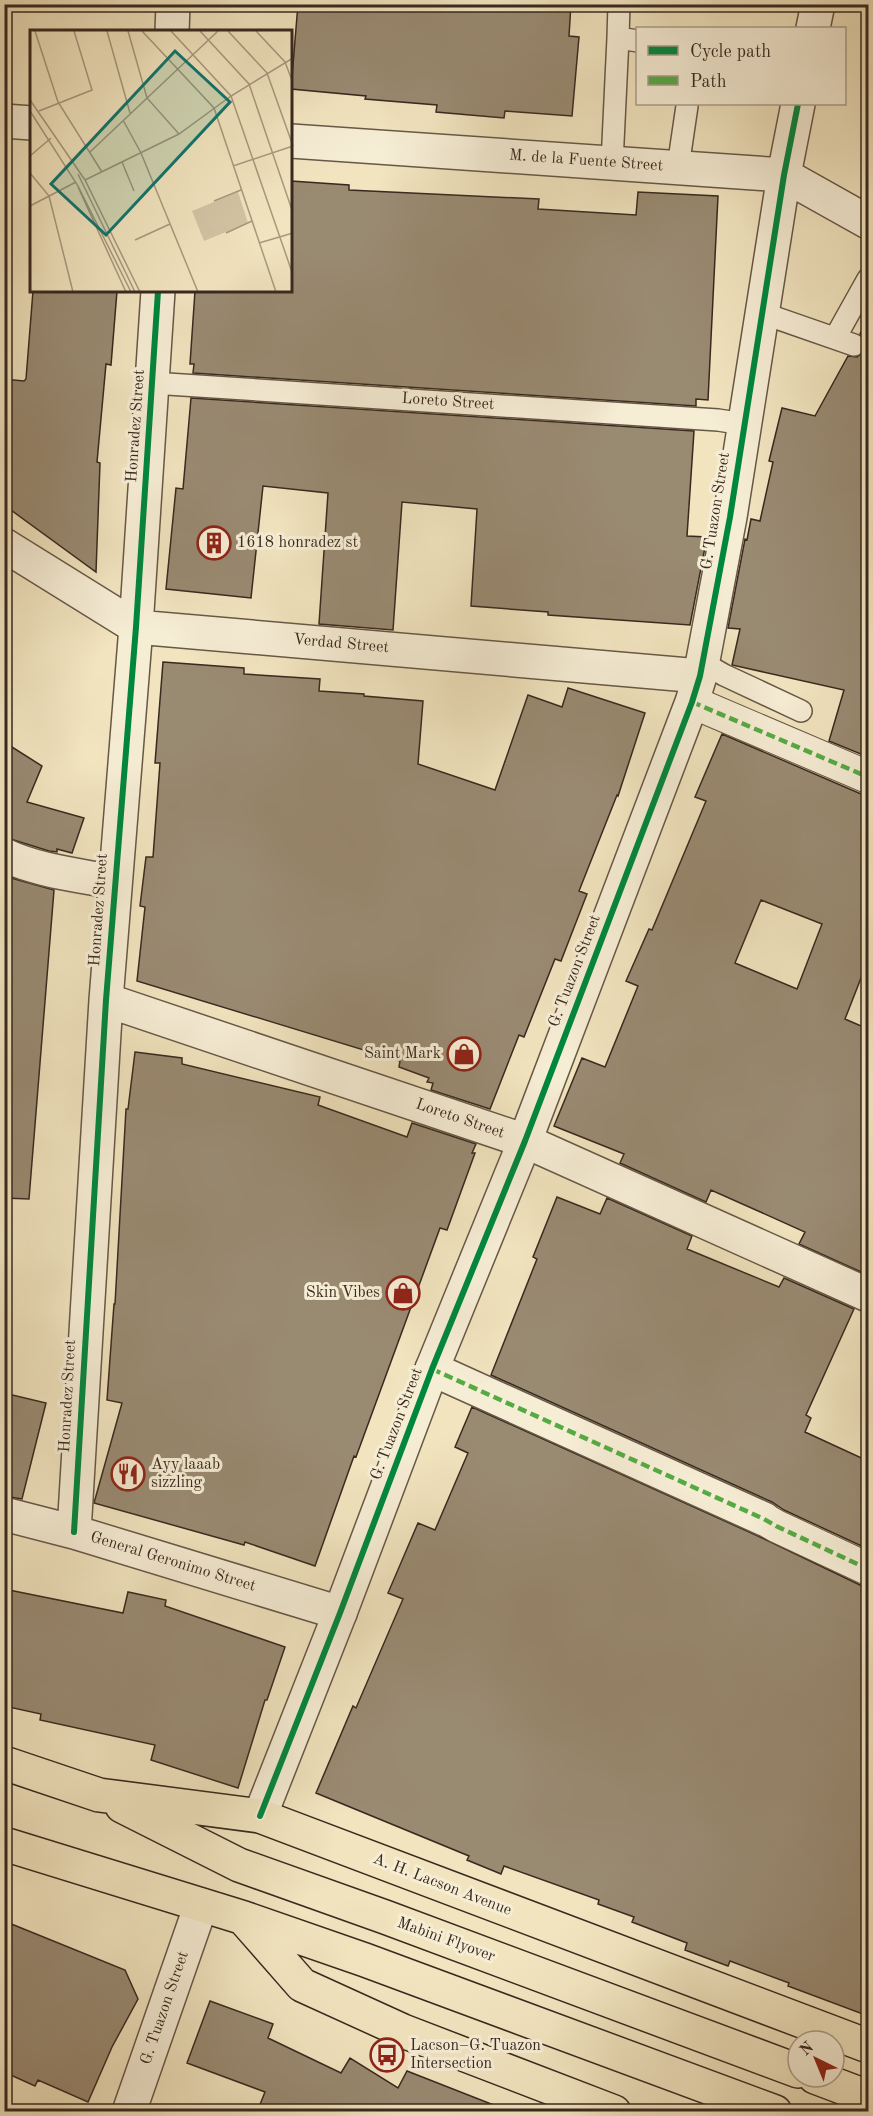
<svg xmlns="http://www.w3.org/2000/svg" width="873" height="2116" font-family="'Old Standard TT',serif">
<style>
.building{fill:#998a72;stroke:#39291f;stroke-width:1.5;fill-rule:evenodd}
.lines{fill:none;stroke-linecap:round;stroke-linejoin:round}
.service-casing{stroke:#675847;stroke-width:24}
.pedestrian-casing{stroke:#675847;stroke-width:34}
.minor-casing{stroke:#675847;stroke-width:36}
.tertiary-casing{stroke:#675847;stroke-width:36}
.primary-casing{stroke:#39291f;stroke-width:36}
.service{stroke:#f6edd5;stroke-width:21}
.pedestrian{stroke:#f6edd5;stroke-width:32}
.minor{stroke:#f6edd5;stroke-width:33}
.tertiary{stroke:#f6edd5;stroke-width:33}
.primary{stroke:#f1e4bf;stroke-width:33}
.quiet{stroke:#55ab43;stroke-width:4.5;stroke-dasharray:9 4.5;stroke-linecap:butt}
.cycleway-casing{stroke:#f6edd5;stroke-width:10}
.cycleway{stroke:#00873e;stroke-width:6}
.labels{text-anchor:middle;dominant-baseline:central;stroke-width:6;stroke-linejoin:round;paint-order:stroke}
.street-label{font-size:16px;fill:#39291f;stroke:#f6edd5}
.poi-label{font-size:16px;fill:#39291f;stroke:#f6edd5;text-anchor:start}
.inset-road{fill:none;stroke:#a7997f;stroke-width:1.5}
.view{fill:#0f766e;fill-opacity:0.15;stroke:#0f766e;stroke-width:3}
.inset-edge{fill:none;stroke:#39291f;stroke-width:3}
</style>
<rect width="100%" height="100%" fill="#f1e4bf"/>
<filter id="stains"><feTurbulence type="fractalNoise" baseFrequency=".00333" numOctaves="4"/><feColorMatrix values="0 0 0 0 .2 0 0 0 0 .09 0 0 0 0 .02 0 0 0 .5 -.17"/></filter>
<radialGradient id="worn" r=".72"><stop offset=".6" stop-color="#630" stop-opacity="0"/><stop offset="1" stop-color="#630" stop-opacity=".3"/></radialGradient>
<path class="building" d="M 298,4 L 571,4 L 569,36 L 579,37 L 572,116 L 505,111 L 504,118 L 436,112 L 437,105 L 365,99 L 366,96 L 291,89 Z
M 291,181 L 349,185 L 349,190 L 539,199 L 538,209 L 636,215 L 638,192 L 718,196 L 708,400 L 696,399 L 696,406 L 193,373 L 194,364 L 190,364 L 195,291 L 291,291 Z
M 33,291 L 117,291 L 111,365 L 106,364 L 97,462 L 100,463 L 96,572 L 4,505 L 4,379 L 24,381 L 26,379 Z
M 868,319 L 868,757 L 829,741 L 844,690 L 732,665 L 740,629 L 728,628 L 745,539 L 747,540 L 751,519 L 760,521 L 773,462 L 769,461 L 782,408 L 815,416 L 848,356 L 857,357 L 866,350 L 866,342 L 860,334 Z
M 191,398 L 694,431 L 687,536 L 707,537 L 690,625 L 548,615 L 548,612 L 471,606 L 477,509 L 402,502 L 393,630 L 319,624 L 328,493 L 263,486 L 251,598 L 166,589 L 176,488 L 183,489 Z
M 163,662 L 244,668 L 244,674 L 320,679 L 319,691 L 364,694 L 364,696 L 423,701 L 418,764 L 495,790 L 528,695 L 562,707 L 568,688 L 645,713 L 618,796 L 617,795 L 579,891 L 587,894 L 561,961 L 555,959 L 524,1037 L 519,1035 L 490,1109 L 431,1090 L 433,1083 L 427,1082 L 429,1078 L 399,1067 L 400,1061 L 137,981 L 145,907 L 140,906 L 146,857 L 153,857 L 160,763 L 155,763 Z
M 722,734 L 861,794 L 868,795 L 868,960 L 845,1019 L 868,1029 L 868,1275 L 799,1244 L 805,1232 L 711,1190 L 706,1202 L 620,1163 L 624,1154 L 554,1126 L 582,1058 L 605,1067 L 638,986 L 626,981 L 649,929 L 652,930 L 706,801 L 695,797 ZM 761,900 L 822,924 L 797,989 L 735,963 Z
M 4,742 L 42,766 L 27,802 L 84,818 L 72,853 L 57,849 L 57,852 L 49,851 L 4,837 Z
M 4,876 L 54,890 L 29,1199 L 4,1198 Z
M 135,1052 L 182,1058 L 182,1064 L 320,1097 L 318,1105 L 407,1137 L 412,1123 L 476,1144 L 472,1153 L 475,1153 L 447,1230 L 440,1228 L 356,1457 L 354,1456 L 315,1566 L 245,1542 L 244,1545 L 94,1503 L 122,1403 L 107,1400 L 114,1304 L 115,1304 L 126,1109 L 128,1109 Z
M 557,1197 L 600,1214 L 607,1198 L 692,1236 L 687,1249 L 779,1287 L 784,1278 L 854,1309 L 806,1415 L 811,1418 L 805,1432 L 868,1461 L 868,1549 L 784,1510 L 772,1502 L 491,1375 L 537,1259 L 533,1257 Z
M 4,1393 L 46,1403 L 22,1499 L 4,1496 Z
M 472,1407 L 758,1536 L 860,1585 L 868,1587 L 868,2016 L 788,1986 L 789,1983 L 730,1961 L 728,1966 L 685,1950 L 687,1943 L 632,1922 L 634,1917 L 598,1904 L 599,1900 L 504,1866 L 501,1874 L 467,1860 L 469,1856 L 316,1793 L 353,1706 L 356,1708 L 403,1599 L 388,1593 L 418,1523 L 435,1530 L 468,1453 L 455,1447 Z
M 4,1589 L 123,1613 L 128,1592 L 166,1600 L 165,1606 L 285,1647 L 267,1700 L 265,1700 L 238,1788 L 151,1760 L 155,1745 L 40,1720 L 41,1714 L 4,1706 Z
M 4,1921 L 125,1970 L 138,1999 L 112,2047 L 88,2102 L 38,2080 L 35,2086 L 4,2072 Z
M 210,2001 L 273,2024 L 268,2038 L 341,2073 L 350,2058 L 398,2088 L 407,2071 L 504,2109 L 504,2112 L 257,2112 L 265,2092 L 187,2063 Z"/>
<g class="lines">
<defs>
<path id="service" d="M 618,38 L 619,4
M 612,163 L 618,38 L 638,41
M 678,167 L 687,106
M 762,313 L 854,345
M 835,338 L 868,279
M 152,383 L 718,420 L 744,424
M 703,663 L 724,675 L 801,711"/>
<path id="pedestrian" d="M 692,702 L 868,777
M 764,1519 L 776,1526 L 868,1569"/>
<path id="minor" d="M 172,32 L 173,4
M 4,545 L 136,627 L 700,676
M 4,855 C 38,871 78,875 114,882
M 106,1000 L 525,1141 L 868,1295
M 432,1369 L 764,1519
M 4,1514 L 74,1532 L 340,1613
M 74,1532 L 106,1000 L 136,627 L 158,291"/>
<path id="tertiary" d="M 813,28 L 818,4
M 4,121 L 32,123
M 291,141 L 784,175 L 868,222
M 260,1816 L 340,1613 L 432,1369 L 525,1141 L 692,702 L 700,676 L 730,517 L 784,175 L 798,104
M 129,2112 L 201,1905"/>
<path id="primary" d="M 4,1763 L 99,1795 L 260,1816 L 868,2046
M 122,1806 L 239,1865 L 385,1917 L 798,2071
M 4,1844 L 244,1918 L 365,1960 L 775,2112
M 245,1920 L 302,1985 L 403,2031 L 614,2112
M 815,2077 L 868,2097"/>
</defs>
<use href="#service" class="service-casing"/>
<use href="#pedestrian" class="pedestrian-casing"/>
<use href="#minor" class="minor-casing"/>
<use href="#tertiary" class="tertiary-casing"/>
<use href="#primary" class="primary-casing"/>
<use href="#service" class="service"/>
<use href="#pedestrian" class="pedestrian"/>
<use href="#minor" class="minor"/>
<use href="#tertiary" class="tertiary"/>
<use href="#primary" class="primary"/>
<path class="quiet" d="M 692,702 L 868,777
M 432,1369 L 764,1519 L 776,1526 L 868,1569"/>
<defs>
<path id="cycleway" d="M 74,1532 L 106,1000 L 136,627 L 158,291
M 260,1816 L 340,1613 L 432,1369 L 525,1141 L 692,702 L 700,676 L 730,517 L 784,175 L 798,104"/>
</defs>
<use href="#cycleway" class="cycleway-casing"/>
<use href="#cycleway" class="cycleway"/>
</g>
<defs>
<symbol id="building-ring" viewBox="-11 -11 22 22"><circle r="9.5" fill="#f6edd5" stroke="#8f2418" stroke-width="1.5"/><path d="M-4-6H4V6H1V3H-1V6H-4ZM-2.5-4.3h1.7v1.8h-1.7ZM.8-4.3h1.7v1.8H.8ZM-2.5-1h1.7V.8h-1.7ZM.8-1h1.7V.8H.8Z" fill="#8f2418"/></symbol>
<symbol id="shop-ring" viewBox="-11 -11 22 22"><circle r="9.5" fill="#f6edd5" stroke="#8f2418" stroke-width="1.5"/><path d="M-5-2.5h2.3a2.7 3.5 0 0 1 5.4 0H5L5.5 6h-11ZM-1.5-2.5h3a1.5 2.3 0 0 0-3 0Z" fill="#8f2418"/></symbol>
<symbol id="restaurant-ring" viewBox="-11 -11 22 22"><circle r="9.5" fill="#f6edd5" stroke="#8f2418" stroke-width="1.5"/><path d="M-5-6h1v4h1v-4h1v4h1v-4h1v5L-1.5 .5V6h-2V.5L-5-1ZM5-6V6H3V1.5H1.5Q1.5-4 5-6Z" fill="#8f2418"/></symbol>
<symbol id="bus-ring" viewBox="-11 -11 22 22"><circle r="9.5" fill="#f6edd5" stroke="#8f2418" stroke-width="1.5"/><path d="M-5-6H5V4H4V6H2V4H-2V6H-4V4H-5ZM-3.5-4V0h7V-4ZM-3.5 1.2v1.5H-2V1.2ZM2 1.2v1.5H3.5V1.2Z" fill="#8f2418"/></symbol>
</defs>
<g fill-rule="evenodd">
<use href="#building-ring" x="195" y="524" width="38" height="38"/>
<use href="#shop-ring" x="445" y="1035" width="38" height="38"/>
<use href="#shop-ring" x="384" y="1274" width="38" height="38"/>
<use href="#restaurant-ring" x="109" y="1455" width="38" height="38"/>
<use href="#bus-ring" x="368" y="2036" width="38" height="38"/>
</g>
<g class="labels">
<g class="street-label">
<text transform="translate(586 161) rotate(4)">M. de la Fuente Street</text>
<text transform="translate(448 402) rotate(4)">Loreto Street</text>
<text transform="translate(136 426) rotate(-86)">Honradez Street</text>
<text transform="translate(716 511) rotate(-81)">G. Tuazon Street</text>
<text transform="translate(341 644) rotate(5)">Verdad Street</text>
<text transform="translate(99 910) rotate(-86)">Honradez Street</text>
<text transform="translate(575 971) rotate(-69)">G. Tuazon Street</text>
<text transform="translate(460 1119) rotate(19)">Loreto Street</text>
<text transform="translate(68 1396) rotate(-87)">Honradez Street</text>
<text transform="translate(397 1424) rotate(-69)">G. Tuazon Street</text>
<text transform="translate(173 1562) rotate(17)">General Geronimo Street</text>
<text transform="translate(442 1885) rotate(21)">A. H. Lacson Avenue</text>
<text transform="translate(446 1940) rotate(20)">Mabini Flyover</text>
<text transform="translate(165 2008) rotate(-71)">G. Tuazon Street</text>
</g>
<g class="poi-label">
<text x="237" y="543">1618 honradez st</text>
<text x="441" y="1054" text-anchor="end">Saint Mark</text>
<text x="380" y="1293" text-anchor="end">Skin Vibes</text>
<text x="151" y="1465">Ayy laaab<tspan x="151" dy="18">sizzling</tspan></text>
<text x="410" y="2046">Lacson–G. Tuazon<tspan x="410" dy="18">Intersection</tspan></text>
</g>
</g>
<g transform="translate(30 30)">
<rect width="262" height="262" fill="#f1e4bf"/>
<path d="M 208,162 L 218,193 L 174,211 L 162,181 Z" fill="#d2c4a4"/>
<path class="inset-road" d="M 5,1 L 28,72 L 72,142M 77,1 L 100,83M 98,1 L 117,68 L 149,104M 112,1 L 184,78 L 246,262M 141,1 L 201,66 L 263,245M 170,1 L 219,54 L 263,183M 198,1 L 237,43 L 263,116M 226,1 L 255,32 L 263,53M 0,70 L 55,150 L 110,262M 0,81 L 48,156 L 101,262M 9,81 L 62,60 L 44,1M 93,90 L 111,123 L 168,262M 60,122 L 188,1M 0,126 L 21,108M 92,132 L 104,161M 203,136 L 263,116M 0,143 L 19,166 L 43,262M 48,144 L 105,262M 55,150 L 149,104 L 201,66 L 263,28M 48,157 L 96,262M 184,171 L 211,160M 0,176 L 46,152M 196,203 L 222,191M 105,210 L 140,194M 229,213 L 263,203"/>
<path class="view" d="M 145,21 L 200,72 L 76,205 L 21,154 Z"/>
<rect width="262" height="262" class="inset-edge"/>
</g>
<rect width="873" height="2116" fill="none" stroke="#f1e4bf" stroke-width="24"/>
<rect x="6" y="6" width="861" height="2104" fill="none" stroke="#39291f" stroke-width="3"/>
<rect x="12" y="12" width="849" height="2092" fill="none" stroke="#39291f" stroke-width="1.5"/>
<rect x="636" y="27" width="210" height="78" fill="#f6edd5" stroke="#aa9f8c" stroke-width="1.5"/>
<rect x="648" y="46" width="30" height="9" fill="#00873e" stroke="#aa9f8c" stroke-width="1.5"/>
<text x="690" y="57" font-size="18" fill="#39291f">Cycle path</text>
<rect x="648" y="76" width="30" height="9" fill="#55ab43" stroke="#aa9f8c" stroke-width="1.5"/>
<text x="690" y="87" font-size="18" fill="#39291f">Path</text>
<g transform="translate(816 2059) rotate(317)"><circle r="28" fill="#f6edd5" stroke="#aa9f8c" stroke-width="1.5"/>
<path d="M0-4.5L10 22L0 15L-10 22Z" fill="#8f2418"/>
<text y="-9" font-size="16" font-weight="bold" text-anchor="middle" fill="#39291f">N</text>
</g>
<rect width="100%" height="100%" filter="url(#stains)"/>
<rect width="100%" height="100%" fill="url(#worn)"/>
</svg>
